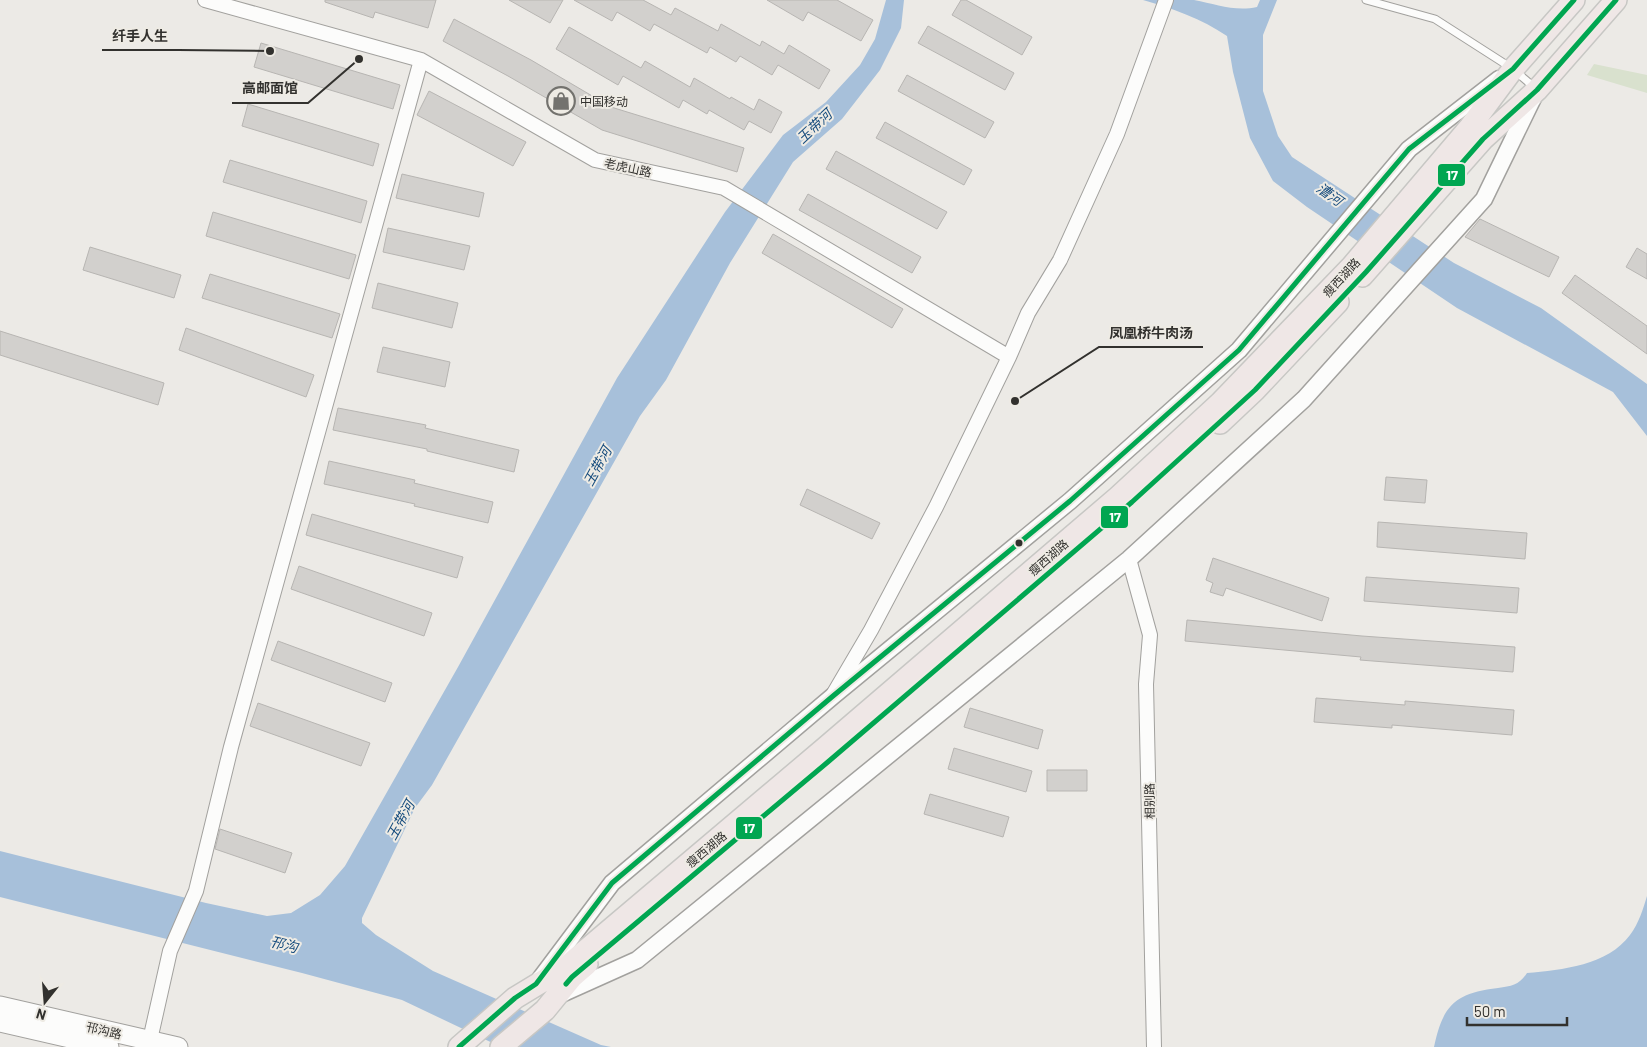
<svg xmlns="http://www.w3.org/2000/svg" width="1647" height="1047" font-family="Barlow,'Noto Sans SC',sans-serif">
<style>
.green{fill:#d9e1ce}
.water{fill:#a7c0da}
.building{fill:#d2d0cd;stroke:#b7b5b2}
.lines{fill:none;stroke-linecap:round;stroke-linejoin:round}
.service-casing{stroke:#a2a19e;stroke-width:9}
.minor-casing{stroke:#a2a19e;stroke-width:16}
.tertiary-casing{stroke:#a2a19e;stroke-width:19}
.secondary-casing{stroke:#a2a19e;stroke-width:21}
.primary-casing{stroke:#c7c7c4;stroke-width:24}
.service{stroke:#fcfcfb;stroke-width:7}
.minor{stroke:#fcfcfb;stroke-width:14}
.tertiary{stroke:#fcfcfb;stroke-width:16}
.secondary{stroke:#fcfcfb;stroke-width:19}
.primary{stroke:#efe7e6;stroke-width:21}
.bus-1-casing{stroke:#eeebe4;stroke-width:9}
.bus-1{stroke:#00a651;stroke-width:5}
.bus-dot{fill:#32312e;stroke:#eeebe4;stroke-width:2}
.labels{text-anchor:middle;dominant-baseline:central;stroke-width:4;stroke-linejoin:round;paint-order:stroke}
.poi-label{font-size:12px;fill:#32312e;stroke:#eeebe4;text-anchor:start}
.street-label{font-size:12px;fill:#32312e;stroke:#eeebe4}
.water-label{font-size:14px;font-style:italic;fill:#174d7e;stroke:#eeebe4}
.leader{fill:none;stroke:#32312e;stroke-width:2}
.callout-dot{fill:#32312e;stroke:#eeebe4;stroke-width:2}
.callout-label{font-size:14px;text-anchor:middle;font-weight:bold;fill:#32312e;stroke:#eeebe4;stroke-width:4;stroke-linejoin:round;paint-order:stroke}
.line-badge{stroke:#eeebe4;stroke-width:2}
.badge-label{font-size:14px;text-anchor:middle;font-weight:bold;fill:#fff}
</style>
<rect width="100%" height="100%" fill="#eceae6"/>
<path class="green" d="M 1594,64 L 1647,75 L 1647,93 L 1587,75 Z"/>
<path class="water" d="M 886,0 L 904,0 L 901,28 L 880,70 L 842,119 L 793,162 L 730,263 L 666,380 L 640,416 L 432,785 L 415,808 L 362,918 L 362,923 L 376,935 L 433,971 L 601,1045 L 611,1047 L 501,1047 L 402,1000 L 302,973 L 0,897 L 0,851 L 206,903 L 267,916 L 291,913 L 320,895 L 345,866 L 458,667 L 617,378 L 725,212 L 783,135 L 826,102 L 860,65 L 875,39 Z
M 1143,0 C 1159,0 1178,0 1194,0 C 1216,4 1235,12 1257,7 L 1260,0 L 1277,0 L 1263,35 L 1263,91 L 1278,136 L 1292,157 L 1454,263 L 1541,308 L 1647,384 L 1647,436 L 1613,392 L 1457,308 L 1307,207 L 1273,181 L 1250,138 L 1233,72 L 1227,36 C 1202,19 1172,8 1143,0 Z
M 1647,896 L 1647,1047 L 1434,1047 C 1443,1005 1455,993 1498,988 C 1512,986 1519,985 1527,973 C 1562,970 1608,965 1630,935 C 1639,923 1643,909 1647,896 Z"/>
<path class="building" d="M 325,0 L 436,0 L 428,28 L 375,12 L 373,18 L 325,2 Z
M 509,0 L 563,0 L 550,23 Z
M 574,0 L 643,0 L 671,15 L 675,8 L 718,31 L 721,24 L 760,46 L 762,41 L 784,54 L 789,45 L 830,70 L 819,89 L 778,65 L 772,75 L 740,56 L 736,62 L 710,47 L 707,53 L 654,24 L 650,31 L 617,12 L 612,21 Z
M 767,0 L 837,0 L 873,20 L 861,41 L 808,12 L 803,21 Z
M 961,0 L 966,0 L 1032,37 L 1022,55 L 952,15 Z
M 454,19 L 531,60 L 611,107 L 744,148 L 737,172 L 602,130 L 508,76 L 443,41 Z
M 928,26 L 1014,73 L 1005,90 L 918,43 Z
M 569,27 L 641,68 L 645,61 L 690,87 L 694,78 L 730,99 L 731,97 L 754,110 L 759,99 L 782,112 L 771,133 L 749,121 L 744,130 L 709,110 L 707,114 L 683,100 L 679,108 L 623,76 L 618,85 L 556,49 Z
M 261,43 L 400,85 L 393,109 L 254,67 Z
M 907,75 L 994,122 L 985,138 L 898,91 Z
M 429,91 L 526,142 L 513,166 L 417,115 Z
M 248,104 L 379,144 L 373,166 L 242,126 Z
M 885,122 L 972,170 L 964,185 L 876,138 Z
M 836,151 L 947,212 L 937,229 L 826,169 Z
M 230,160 L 367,201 L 361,223 L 223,182 Z
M 402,174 L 484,193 L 479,217 L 396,198 Z
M 808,194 L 921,257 L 912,273 L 799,210 Z
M 213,212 L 356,255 L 349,279 L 206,236 Z
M 1480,219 L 1559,257 L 1549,277 L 1465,237 Z
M 388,228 L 470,246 L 464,270 L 383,252 Z
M 773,234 L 903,309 L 892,328 L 762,253 Z
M 90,247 L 181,275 L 174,298 L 83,270 Z
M 1637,248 L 1647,254 L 1647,279 L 1626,267 Z
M 210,274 L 340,314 L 332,338 L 202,298 Z
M 1575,275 L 1647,326 L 1647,354 L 1562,293 Z
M 378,283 L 458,303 L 452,328 L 372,308 Z
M 186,328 L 314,375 L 306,397 L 179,350 Z
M 0,331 L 164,383 L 158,405 L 0,355 Z
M 383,347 L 450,362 L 445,387 L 377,372 Z
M 338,408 L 426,425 L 425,428 L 519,450 L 514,472 L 427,451 L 427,449 L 333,430 Z
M 329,461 L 415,480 L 414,483 L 493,502 L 488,523 L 414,506 L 415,504 L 324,484 Z
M 1386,477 L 1427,480 L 1425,503 L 1384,500 Z
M 807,489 L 880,523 L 872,539 L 800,505 Z
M 312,514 L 463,557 L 457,578 L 306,535 Z
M 1378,522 L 1527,533 L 1525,559 L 1377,547 Z
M 1213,558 L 1329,598 L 1322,621 L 1226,588 L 1223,596 L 1210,592 L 1213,583 L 1206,580 Z
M 299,566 L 432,613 L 424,636 L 291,589 Z
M 1366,577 L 1519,588 L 1517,613 L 1364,601 Z
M 1187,620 L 1362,636 L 1515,647 L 1513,672 L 1360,660 L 1361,657 L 1185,641 Z
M 278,641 L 392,683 L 385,702 L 271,660 Z
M 1316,698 L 1405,705 L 1405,701 L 1514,710 L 1512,735 L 1392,725 L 1392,728 L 1314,722 Z
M 258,703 L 370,743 L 361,766 L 250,726 Z
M 970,708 L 1043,730 L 1038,749 L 964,727 Z
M 954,748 L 1032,771 L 1026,792 L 948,769 Z
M 1047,770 L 1087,770 L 1087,791 L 1047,791 Z
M 930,794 L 1009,817 L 1003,837 L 924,814 Z
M 220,829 L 292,853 L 285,873 L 215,849 Z"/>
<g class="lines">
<defs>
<path id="service" d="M 1366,0 L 1435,19 L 1513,69 L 1535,88"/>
<path id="minor" d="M 205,0 L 421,60 L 595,160 L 724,188 L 1009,357
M 1129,559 L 1150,635 L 1146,684 L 1154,1047
M 834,693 L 871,630 L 936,507 L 1009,357 L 1028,313 L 1060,260 L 1117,134 L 1166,0
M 150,1040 L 170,951 L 196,891 L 231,747 L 421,60"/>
<path id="tertiary" d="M 540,979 L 612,883 L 833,696 L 1070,501 L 1239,350 L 1409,149 L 1499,79
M 559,995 L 637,960 L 1129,559 L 1304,399 L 1484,199 L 1534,96"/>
<path id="secondary" d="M 0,1006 L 178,1047
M 0,1022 L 109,1047"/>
<path id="primary" d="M 1362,276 L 1483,139 L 1537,90 L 1616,0
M 1220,423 L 1255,390 L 1338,302
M 459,1047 L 515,998 L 566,967 L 825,748 L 1118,497 L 1220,403 L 1352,266 L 1470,127 L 1513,69 L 1574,0
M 501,1047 L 545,1010 L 572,977 L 587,964"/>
</defs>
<use href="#service" class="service-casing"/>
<use href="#minor" class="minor-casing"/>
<use href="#tertiary" class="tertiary-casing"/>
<use href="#secondary" class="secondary-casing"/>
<use href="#primary" class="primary-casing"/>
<use href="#service" class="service"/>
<use href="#minor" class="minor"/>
<use href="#tertiary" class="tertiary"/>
<use href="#secondary" class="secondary"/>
<use href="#primary" class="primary"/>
<defs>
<path id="bus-1" d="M 566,984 L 572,977 L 829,761 L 1132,502 L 1255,390 L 1366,272 L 1483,139 L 1537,90 L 1616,0
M 459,1047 L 515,998 L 536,984 L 612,883 L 833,696 L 1070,501 L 1239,350 L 1409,149 L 1513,69 L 1574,0"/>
</defs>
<use href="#bus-1" class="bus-1-casing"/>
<use href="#bus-1" class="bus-1"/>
</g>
<defs>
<symbol id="shop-ring" viewBox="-11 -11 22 22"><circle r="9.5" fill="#eeebe4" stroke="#73726e" stroke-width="1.5"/><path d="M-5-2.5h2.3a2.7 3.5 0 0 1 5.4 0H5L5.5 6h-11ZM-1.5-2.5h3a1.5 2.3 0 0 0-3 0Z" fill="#73726e"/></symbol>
</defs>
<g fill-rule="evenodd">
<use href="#shop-ring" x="545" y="85" width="32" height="32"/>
</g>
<circle class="bus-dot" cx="1019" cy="543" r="4.5"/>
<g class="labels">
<g class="poi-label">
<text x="580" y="101">中国移动</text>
</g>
<g class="street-label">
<text transform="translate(628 167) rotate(12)">老虎山路</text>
<text transform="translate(1341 277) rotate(-47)">瘦西湖路</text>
<text transform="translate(1048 557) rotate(-41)">瘦西湖路</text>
<text transform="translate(1149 801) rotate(-91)">相别路</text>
<text transform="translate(706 849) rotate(-40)">瘦西湖路</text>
<text transform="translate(104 1030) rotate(13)">邗沟路</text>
</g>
<g class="water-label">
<text transform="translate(814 126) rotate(-43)">玉带河</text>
<text transform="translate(1330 194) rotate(35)">漕河</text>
<text transform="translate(597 466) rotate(-61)">玉带河</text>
<text transform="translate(400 820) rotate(-61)">玉带河</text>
<text transform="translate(284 944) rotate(14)">邗沟</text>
</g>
</g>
<path class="leader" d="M270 51L178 50H102M359 59L308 103H232M1015 401L1099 347H1203"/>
<g class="callout-dot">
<circle cx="270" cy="51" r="5"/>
<circle cx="359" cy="59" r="5"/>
<circle cx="1015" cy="401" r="5"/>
</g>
<g class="callout-label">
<text x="140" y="41">纤手人生</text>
<text x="270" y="93">高邮面馆</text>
<text x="1151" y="338">凤凰桥牛肉汤</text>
</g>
<g class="line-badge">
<rect x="1437" y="163" width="29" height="24" rx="5" fill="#00a651"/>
<rect x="1100" y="505" width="29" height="24" rx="5" fill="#00a651"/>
<rect x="735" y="816" width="28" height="24" rx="5" fill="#00a651"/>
</g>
<g class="badge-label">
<text x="1452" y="180">17</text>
<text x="1115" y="522">17</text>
<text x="749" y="833">17</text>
</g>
<g transform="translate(45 1002) rotate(197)" stroke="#eeebe4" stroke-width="4" paint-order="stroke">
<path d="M0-4L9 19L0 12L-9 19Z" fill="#32312e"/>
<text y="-8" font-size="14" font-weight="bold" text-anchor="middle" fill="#32312e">N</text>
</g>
<path d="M1467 1017v8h100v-8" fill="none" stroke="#32312e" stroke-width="2.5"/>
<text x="1474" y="1017" font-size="15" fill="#32312e" stroke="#eeebe4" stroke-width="4" paint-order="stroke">50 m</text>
</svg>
